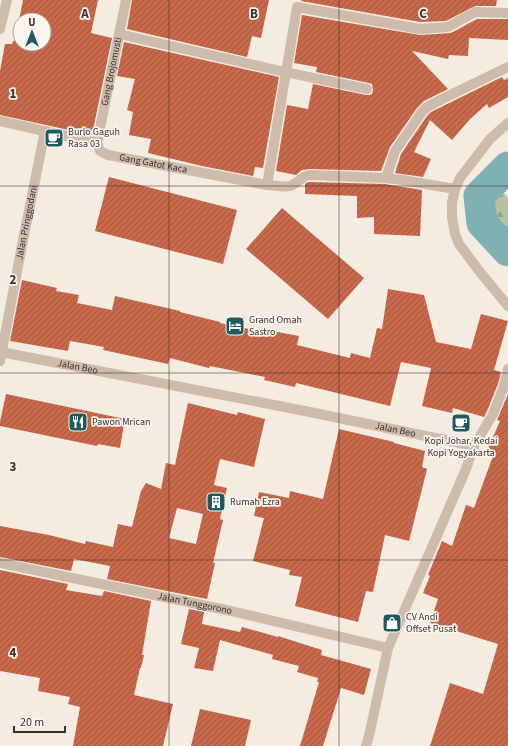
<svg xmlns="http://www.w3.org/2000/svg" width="508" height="746" font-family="'Source Sans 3',sans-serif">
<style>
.forest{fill:url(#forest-firs)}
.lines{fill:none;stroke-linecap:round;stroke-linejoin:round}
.river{stroke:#7fb0b2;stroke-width:31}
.building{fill:url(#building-hatch);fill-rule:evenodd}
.minor{stroke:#cdbbac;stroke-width:10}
.grid{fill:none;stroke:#3b302b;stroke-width:1;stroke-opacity:0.55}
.labels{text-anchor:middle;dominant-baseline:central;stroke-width:3.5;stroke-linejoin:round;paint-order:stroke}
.street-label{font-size:10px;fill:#3b302b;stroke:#fbf5ee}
.poi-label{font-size:10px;fill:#3b302b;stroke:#fbf5ee;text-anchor:start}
.grid-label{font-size:13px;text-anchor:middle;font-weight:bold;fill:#3b302b;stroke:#fbf5ee;stroke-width:3.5;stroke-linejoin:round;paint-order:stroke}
</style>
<defs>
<pattern id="forest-firs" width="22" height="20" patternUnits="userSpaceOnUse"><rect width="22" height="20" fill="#b8c4a0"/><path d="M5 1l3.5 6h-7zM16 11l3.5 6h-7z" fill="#97a083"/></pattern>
<pattern id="building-hatch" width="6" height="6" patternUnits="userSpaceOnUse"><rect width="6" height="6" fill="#c8694b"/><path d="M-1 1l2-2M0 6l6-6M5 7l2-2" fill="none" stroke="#a4573f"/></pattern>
</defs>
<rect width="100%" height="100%" fill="#f4ebe1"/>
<path class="forest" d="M 474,180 C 488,184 497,186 508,197 L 508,254 L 482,223 L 472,211 L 468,195 Z"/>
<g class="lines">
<path class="river" d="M 508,167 L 479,196 L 482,223 L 508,251"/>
</g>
<path class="building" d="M 23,0 L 98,0 L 91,33 L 112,38 L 92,135 L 0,115 L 0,71 L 5,44 L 12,44 L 13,41 L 15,41 ZM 20,20 L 44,20 L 44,44 L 20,44 Z
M 132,0 L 269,0 L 261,38 L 252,36 L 247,57 L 127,29 Z
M 302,0 L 497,0 L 496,6 L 475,6 L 446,21 L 420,22 L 301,1 Z
M 302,15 L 420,35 L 451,33 L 477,19 L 508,19 L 508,40 L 469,38 L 468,56 L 449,55 L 448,59 L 412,51 L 448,89 L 424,101 L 417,108 L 390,147 L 381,171 L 310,169 L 302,170 L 296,175 L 276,171 L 287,105 L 308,109 L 313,84 L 366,95 L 369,95 L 372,94 L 373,90 L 372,84 L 369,83 L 316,72 L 317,67 L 294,63 Z
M 124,42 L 279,77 L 263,168 L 255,167 L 253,176 L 202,166 L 148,153 L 151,139 L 129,135 L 133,112 L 127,110 L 135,79 L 117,76 Z
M 502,77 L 504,80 L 508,78 L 508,97 L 489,108 L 487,104 L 470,119 L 452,140 L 430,120 L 414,152 L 431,159 L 423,177 L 395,173 L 401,154 L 427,116 L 431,112 Z
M 109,177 L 237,210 L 223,264 L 95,231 Z
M 308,182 L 310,182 L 385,184 L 422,190 L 420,236 L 374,234 L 374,217 L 357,218 L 357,196 L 305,194 L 305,184 Z
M 282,208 L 364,278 L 328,319 L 246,249 Z
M 22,280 L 57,288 L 56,291 L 79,295 L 77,303 L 112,310 L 115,296 L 180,311 L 180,312 L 220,322 L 220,323 L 272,334 L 272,331 L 299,336 L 297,345 L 350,358 L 351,353 L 370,358 L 377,328 L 382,329 L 388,289 L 424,295 L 436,342 L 471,349 L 481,314 L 508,321 L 494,370 L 501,372 L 498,384 L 487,411 L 484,417 L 453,408 L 452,413 L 422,406 L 431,368 L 401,362 L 390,406 L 296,383 L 295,387 L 264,380 L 265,377 L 210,366 L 209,368 L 170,358 L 168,364 L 103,350 L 104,347 L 70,341 L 68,351 L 10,341 Z
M 6,394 L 125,419 L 120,448 L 98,444 L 97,446 L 0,426 L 0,422 Z
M 508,394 L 508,746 L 430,746 L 450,683 L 483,694 L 498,644 L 430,623 L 438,599 L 423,593 L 430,576 L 428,575 L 442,541 L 452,546 L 466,505 L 474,508 L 493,456 L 486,453 L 500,421 L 497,420 Z
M 188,403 L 237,415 L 238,412 L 265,419 L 254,467 L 220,459 L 214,485 L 227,488 L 220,519 L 223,520 L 213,563 L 215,563 L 207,599 L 107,579 L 110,566 L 74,559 L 71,571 L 0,557 L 0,526 L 49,535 L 85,544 L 86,541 L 113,547 L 118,524 L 132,527 L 141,491 L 146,483 L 161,489 L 166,463 L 175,465 L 182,431 ZM 177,508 L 203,514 L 196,544 L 169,538 Z
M 339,429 L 394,442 L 394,443 L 425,451 L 422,467 L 427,469 L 409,541 L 385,535 L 373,592 L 366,591 L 358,622 L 295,606 L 302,577 L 289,575 L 290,570 L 253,561 L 264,518 L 254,516 L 259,492 L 289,498 L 290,491 L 323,499 Z
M 0,570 L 68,584 L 66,590 L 102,596 L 104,591 L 151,601 L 142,655 L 144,655 L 141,668 L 140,668 L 134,695 L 173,704 L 163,746 L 73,746 L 80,707 L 68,704 L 70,697 L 38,691 L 40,678 L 0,671 Z
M 189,609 L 204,612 L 202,624 L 240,632 L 242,627 L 278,637 L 278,636 L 322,650 L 321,655 L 371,669 L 364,695 L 341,688 L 323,746 L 300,746 L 319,682 L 317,682 L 318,678 L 297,672 L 299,666 L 272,659 L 273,655 L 220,640 L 213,671 L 194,668 L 199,648 L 181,644 Z
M 200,709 L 251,720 L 245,746 L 191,746 Z"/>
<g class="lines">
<g class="minor">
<path d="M 0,29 L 7,0"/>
<path d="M 119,34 L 285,72 L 367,89"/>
<path id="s1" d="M 0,121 L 97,143 L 100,151 L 108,155 L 267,185 C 274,185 283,188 290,186 C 298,184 302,175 310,175 L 386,178 L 395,151 L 422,112 L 427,107 L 442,99 L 508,67"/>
<path d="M 508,123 L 490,139 L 460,178 L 455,189 L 452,203 L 452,217 L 455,234 L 459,244 L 480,272 L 508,306"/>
<path id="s2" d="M 97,143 L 126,0"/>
<path d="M 386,178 L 402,180 L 455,189"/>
<path d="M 267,185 L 297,7 L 420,29 L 448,27 L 475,12 L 508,13"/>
<path id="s3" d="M 1,352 L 305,411 L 474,446"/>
<path id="s4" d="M 0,361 L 23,240 L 45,131"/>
<path id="s5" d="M 0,563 L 231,611 L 388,648"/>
<path d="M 366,746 L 369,736 L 388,648 L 466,469 L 474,446 L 493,414 L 504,386 L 508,369"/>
</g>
</g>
<path class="grid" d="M 169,0 L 169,746M 339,0 L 339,746M 0,186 L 508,186M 0,373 L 508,373M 0,560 L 508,560"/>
<defs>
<symbol id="cafe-square" viewBox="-11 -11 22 22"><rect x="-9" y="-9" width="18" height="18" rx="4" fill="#1f5a5e" stroke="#fbf5ee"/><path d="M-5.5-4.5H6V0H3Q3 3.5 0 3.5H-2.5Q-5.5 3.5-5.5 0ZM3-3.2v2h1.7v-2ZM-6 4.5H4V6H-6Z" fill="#fff"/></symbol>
<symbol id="hotel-square" viewBox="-11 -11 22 22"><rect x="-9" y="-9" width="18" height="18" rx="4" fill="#1f5a5e" stroke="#fbf5ee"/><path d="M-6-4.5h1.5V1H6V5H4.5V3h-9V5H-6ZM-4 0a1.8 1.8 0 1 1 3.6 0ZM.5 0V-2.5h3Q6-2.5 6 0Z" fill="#fff"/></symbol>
<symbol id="restaurant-square" viewBox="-11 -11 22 22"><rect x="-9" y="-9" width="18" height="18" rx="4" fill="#1f5a5e" stroke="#fbf5ee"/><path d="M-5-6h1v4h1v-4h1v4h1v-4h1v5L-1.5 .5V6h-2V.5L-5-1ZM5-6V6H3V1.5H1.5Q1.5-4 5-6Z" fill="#fff"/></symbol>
<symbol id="building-square" viewBox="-11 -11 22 22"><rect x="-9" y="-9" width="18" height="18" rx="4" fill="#1f5a5e" stroke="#fbf5ee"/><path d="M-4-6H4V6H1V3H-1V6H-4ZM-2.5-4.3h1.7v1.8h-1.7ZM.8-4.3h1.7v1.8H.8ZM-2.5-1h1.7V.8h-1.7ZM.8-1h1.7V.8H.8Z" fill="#fff"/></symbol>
<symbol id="shop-square" viewBox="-11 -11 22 22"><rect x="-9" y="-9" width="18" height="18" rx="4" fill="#1f5a5e" stroke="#fbf5ee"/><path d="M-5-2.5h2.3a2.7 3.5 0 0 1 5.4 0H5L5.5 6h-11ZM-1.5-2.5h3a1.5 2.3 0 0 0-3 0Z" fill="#fff"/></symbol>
</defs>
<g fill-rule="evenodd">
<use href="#cafe-square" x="43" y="127" width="22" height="22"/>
<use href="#hotel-square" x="224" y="315" width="22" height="22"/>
<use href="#restaurant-square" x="67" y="411" width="22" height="22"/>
<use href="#cafe-square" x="450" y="412" width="22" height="22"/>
<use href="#building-square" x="205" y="491" width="22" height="22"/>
<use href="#shop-square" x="381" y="612" width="22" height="22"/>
</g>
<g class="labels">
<g class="street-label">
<text stroke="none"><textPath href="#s2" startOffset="73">Gang Brojomusti</textPath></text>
<text stroke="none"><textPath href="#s1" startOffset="163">Gang Gatot Kaca</textPath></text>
<text stroke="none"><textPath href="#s4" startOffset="141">Jalan Pringgodani</textPath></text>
<text stroke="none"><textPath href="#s3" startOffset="78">Jalan Beo</textPath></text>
<text stroke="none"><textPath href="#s3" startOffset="402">Jalan Beo</textPath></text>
<text stroke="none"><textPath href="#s5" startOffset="199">Jalan Tunggorono</textPath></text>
</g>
<g class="poi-label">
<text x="68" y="132">Burlo Gaguh<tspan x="68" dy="12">Rasa 03</tspan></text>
<text x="249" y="320">Grand Omah<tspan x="249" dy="12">Sastro</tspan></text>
<text x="92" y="422">Pawon Mrican</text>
<text x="461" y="441" text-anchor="middle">Kopi Johar, Kedai<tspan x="461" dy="12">Kopi Yogyakarta</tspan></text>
<text x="230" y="502">Rumah Ezra</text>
<text x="406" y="617">CV Andi<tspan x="406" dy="12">Offset Pusat</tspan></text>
</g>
</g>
<g class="grid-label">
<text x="85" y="18">A</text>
<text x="254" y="18">B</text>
<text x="423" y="18">C</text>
<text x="13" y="98">1</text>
<text x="13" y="284">2</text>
<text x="13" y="471">3</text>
<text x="13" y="657">4</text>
</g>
<g transform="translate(32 32)"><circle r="19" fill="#fbf5ee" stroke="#aea6a0"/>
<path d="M0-3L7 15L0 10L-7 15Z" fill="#1f5a5e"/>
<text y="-6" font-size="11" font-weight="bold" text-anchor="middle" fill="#3b302b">U</text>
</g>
<path d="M14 726v6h51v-6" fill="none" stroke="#3b302b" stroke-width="2"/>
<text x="20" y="726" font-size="12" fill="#3b302b" stroke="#fbf5ee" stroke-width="3" paint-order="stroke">20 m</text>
</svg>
